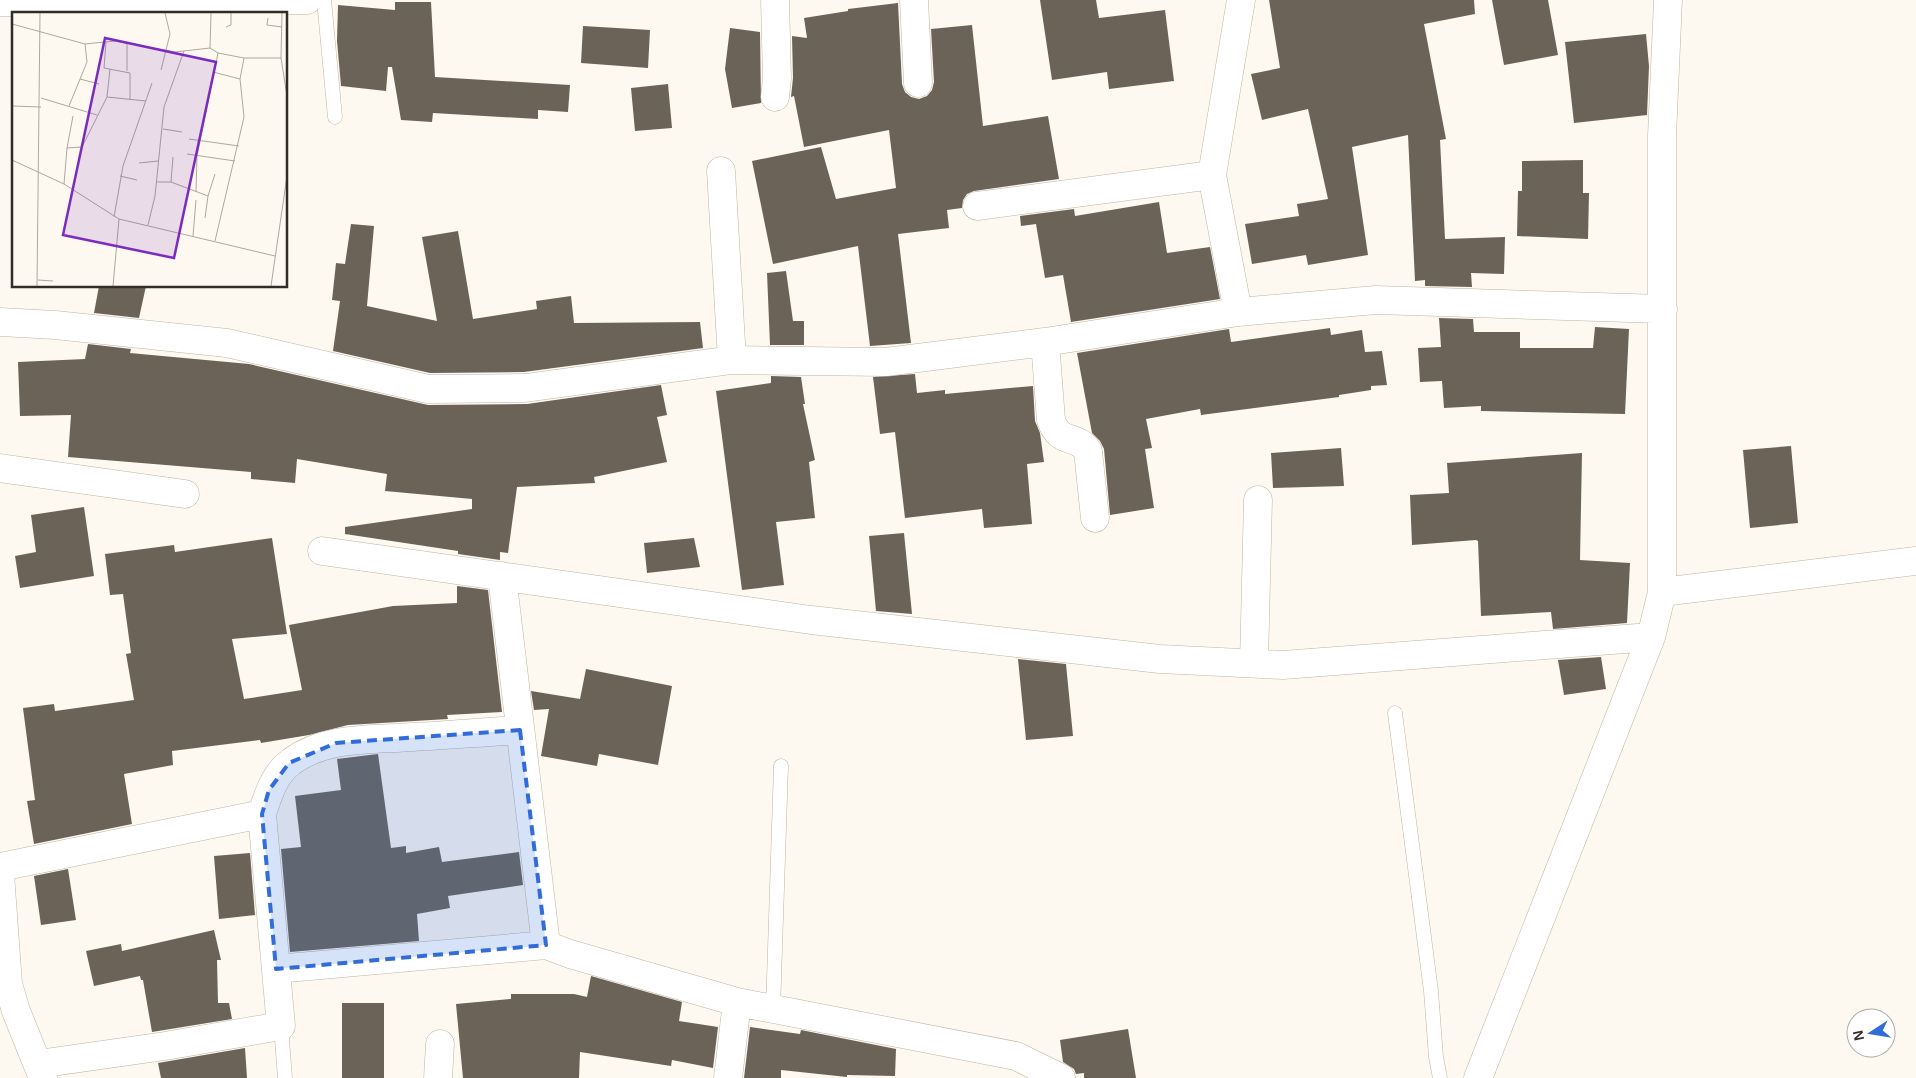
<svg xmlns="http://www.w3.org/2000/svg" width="1916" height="1078" font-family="Arial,sans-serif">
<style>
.building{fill:#6b6357}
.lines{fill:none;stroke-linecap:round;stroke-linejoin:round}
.service-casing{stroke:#bcb4a6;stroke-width:15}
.minor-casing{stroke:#bcb4a6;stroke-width:29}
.service{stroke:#fff;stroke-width:14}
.minor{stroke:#fff;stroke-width:28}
.marked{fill:#326cda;fill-opacity:0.2;stroke:#326cda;stroke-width:4;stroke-dasharray:10 6;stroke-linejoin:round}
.inset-road{fill:none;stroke:#aca7a0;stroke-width:1}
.view{fill:#7b2cbf;fill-opacity:0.15;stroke:#7b2cbf;stroke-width:2.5}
.inset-edge{fill:none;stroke:#302d28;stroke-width:2.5}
</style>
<rect width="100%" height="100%" fill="#fef9f0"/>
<path class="building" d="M 1040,0 L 1096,0 L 1099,18 L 1165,10 L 1174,81 L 1109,89 L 1107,72 L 1052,80 Z
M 1269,0 L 1474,0 L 1475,14 L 1424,24 L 1446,139 L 1440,140 L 1445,239 L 1505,237 L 1504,274 L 1471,273 L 1472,287 L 1425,286 L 1425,280 L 1415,281 L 1408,135 L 1352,147 L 1368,255 L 1308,265 L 1306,255 L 1252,264 L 1245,224 L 1299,216 L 1297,204 L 1328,199 L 1308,109 L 1262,120 L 1251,74 L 1280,68 Z
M 1492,0 L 1548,0 L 1558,55 L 1504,65 Z
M 395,2 L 431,2 L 435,77 L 570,85 L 568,112 L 538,110 L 538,119 L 433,113 L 432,122 L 401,120 L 392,67 L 388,67 L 386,91 L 341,86 L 337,41 L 338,5 L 395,10 Z
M 898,3 L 902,84 L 905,92 L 911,97 L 919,99 L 927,96 L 932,90 L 934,82 L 931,29 L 972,25 L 983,126 L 1048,116 L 1059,179 L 974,191 L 967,194 L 963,200 L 962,208 L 947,210 L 949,228 L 898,234 L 911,343 L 870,346 L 858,246 L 773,264 L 752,161 L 821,147 L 836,199 L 896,188 L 889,130 L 804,147 L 794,96 L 791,97 L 793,78 L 792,36 L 807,38 L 804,18 L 848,11 L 848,9 Z
M 583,26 L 650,30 L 648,68 L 581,63 Z
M 730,28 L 760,32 L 761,103 L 732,108 L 725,69 Z
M 1646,34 L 1649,66 L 1647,115 L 1574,123 L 1565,42 Z
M 668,84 L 672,128 L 635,131 L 631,88 Z
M 1583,160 L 1583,193 L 1589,193 L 1588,239 L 1517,236 L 1518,191 L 1522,191 L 1522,161 Z
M 1159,202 L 1167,253 L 1210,247 L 1220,299 L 1071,322 L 1063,275 L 1045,278 L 1036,224 L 1021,226 L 1020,216 L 1074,209 L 1075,216 Z
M 351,224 L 374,226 L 367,306 L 437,321 L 422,237 L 458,231 L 473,319 L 537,309 L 536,301 L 571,296 L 574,323 L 700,322 L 703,348 L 524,372 L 430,373 L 333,351 L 340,301 L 332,300 L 336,263 L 345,264 Z
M 786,271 L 793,321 L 804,321 L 804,345 L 770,345 L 767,273 Z
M 99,286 L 146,286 L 139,318 L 94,313 Z
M 1439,318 L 1473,319 L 1474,332 L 1520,332 L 1520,348 L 1593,348 L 1595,327 L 1629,329 L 1625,414 L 1481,411 L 1481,406 L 1444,408 L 1442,381 L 1420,382 L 1418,348 L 1441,347 Z
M 1330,328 L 1331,335 L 1362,330 L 1365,352 L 1382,351 L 1387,385 L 1371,386 L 1371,390 L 1339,395 L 1339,397 L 1201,415 L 1200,409 L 1146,419 L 1152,448 L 1145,449 L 1154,508 L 1110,515 L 1104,449 L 1100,441 L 1092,433 L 1077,353 L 1229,329 L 1231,342 Z
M 88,344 L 131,349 L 130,353 L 249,364 L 428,405 L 527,404 L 661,385 L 667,415 L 657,417 L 667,462 L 594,477 L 595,483 L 517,487 L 508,553 L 500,552 L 500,560 L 458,554 L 458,551 L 345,534 L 345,527 L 472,509 L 472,499 L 385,491 L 387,474 L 297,459 L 295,483 L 251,479 L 251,472 L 68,457 L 71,415 L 20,416 L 18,362 L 85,359 Z
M 915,374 L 917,393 L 945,390 L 945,394 L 1033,386 L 1035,421 L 1040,433 L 1044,462 L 1027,464 L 1032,524 L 984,528 L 982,509 L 905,518 L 895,432 L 880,434 L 873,377 Z
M 771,376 L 801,377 L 805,404 L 803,404 L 815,460 L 809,462 L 815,518 L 776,522 L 784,585 L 742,590 L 716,391 L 771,383 Z
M 1791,446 L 1798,523 L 1750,528 L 1743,450 Z
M 1341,448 L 1344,486 L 1273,488 L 1271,453 Z
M 1582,453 L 1580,560 L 1630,563 L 1627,623 L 1553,629 L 1551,612 L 1481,616 L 1478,541 L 1476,540 L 1412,545 L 1410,495 L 1449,493 L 1447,463 Z
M 84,507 L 94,576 L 20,588 L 15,556 L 36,552 L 31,515 Z
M 904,533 L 912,614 L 876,611 L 869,536 Z
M 272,538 L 287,634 L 232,639 L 244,699 L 302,690 L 289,625 L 393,606 L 457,603 L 457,586 L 488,590 L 502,712 L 447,715 L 448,719 L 348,725 L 309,735 L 261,743 L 260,740 L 172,751 L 173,765 L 124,774 L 132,824 L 34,844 L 27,801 L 35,800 L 23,708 L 54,704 L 55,711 L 134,700 L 126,654 L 131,653 L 123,594 L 110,595 L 105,554 L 174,545 L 175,552 Z
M 694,538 L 700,567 L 647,573 L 644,543 Z
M 1601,657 L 1606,689 L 1564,695 L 1558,660 Z
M 1018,659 L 1066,664 L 1073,736 L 1026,740 Z
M 586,669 L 672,686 L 658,765 L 599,754 L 597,766 L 541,756 L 549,709 L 534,710 L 531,691 L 580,699 Z
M 378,754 L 391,848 L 406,846 L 406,853 L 439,847 L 442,862 L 519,852 L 523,885 L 448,896 L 450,908 L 417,914 L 419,941 L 290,952 L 281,849 L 301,847 L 295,796 L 341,790 L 337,759 Z
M 250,853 L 255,915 L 219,919 L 214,856 Z
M 68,869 L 76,920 L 41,925 L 34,876 Z
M 214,930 L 221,960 L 217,960 L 218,1003 L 229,1003 L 232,1019 L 152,1032 L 143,980 L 141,980 L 140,976 L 94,986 L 86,951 L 121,944 L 122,951 Z
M 591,976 L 682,1002 L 679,1021 L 718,1027 L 713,1068 L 672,1060 L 671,1066 L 580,1052 L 579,1078 L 463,1078 L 456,1004 L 511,999 L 511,994 L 574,994 L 587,997 Z
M 342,1003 L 384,1003 L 384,1078 L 342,1078 Z
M 750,1027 L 800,1034 L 801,1030 L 896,1049 L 895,1076 L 847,1075 L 847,1077 L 781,1070 L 781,1078 L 744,1078 Z
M 1128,1029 L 1136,1078 L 1084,1078 L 1084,1073 L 1076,1074 L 1074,1069 L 1063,1062 L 1060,1040 Z
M 245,1048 L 247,1078 L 161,1078 L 158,1063 Z"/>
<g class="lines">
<defs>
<path id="service" d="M 324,0 L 335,117
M 1395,713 L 1431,991 L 1436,1057 L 1440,1078
M 773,1010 L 781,766
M 281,1026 L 285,1078"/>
<path id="minor" d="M 914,0 L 918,83
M 0,2 L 106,5 L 307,0
M 775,97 L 777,78 L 775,0
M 721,171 L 732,360
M 977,206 L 1212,175
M 1238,312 L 1212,175 L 1241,0
M 0,322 L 55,325 L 227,343 L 428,389 L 525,388 L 732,360 L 886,362 L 1045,342 L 1238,312 L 1376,300 L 1663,309
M 1045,342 L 1051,420 C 1060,446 1076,433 1088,451 L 1095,518
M 0,468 L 185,494
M 322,551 L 811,620 L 1160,659 L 1283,665 L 1651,637
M 502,576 L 546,945 L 570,954 L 737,1002 L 1016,1056 L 1061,1078
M 1662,592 L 1916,561
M 1254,663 L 1258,500
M 0,867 L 262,814
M 0,874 L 8,984 L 16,1011 L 43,1078
M 276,969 L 546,945
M 38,1064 L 165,1046 L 281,1026 L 262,814 C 268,795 274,774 291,762 C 325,736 373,740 413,737 C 449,735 485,732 520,730
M 438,1078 L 440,1044
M 728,1078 L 737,1002
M 1478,1078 L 1651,637 L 1662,592 L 1662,136 L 1668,0"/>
</defs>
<use href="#service" class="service-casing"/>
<use href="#minor" class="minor-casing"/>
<use href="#service" class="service"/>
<use href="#minor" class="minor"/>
</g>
<path class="marked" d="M 520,730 L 546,945 L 276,969 L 262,814 L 269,790 L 289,763 L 336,743 Z"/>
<g transform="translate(12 12)">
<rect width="275" height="275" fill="#fef9f0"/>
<path class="inset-road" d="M 270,1 L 269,46 L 275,84M 256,6 L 255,13 L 270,15M 0,12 L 73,32 L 103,29 L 163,40 L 198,36 L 206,41 L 232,46 L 269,46M 214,15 L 219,13 L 219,1M 94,30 L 92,56 L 118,61 L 118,87M 198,36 L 199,1M 149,58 L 158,22 L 153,1M 115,59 L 115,31M 201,60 L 228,67M 68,67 L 87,72M 95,85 L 98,57M 29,86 L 85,103M 0,94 L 29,95M 57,94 L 75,50 L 73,32M 151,117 L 170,120M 177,127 L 227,134M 55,136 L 61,104M 175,142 L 223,149M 0,148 L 52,172 L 107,207 L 263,244M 127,151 L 146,149M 108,164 L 125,168M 145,170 L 159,170 L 196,184 L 193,206M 159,170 L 161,145M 52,172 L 55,136 L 70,135 L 95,85 L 134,89M 184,180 L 185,144 L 206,41M 196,184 L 203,162M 102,205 L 111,154 L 140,71M 136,213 L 143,184 L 152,95 L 172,39M 181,224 L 184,188M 203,229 L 232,105 L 228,67 L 232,46M 26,268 L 41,269M 25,274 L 28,1M 101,274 L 107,207M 259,274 L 275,164"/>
<path class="view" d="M 93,26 L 204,50 L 162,246 L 51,223 Z"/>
<rect width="275" height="275" class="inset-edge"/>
</g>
<g transform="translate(1871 1033) rotate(258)"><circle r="24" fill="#ffffff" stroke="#acaba9"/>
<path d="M0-4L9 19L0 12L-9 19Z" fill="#326cda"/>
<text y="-8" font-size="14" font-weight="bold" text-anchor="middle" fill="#302d28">N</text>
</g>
</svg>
